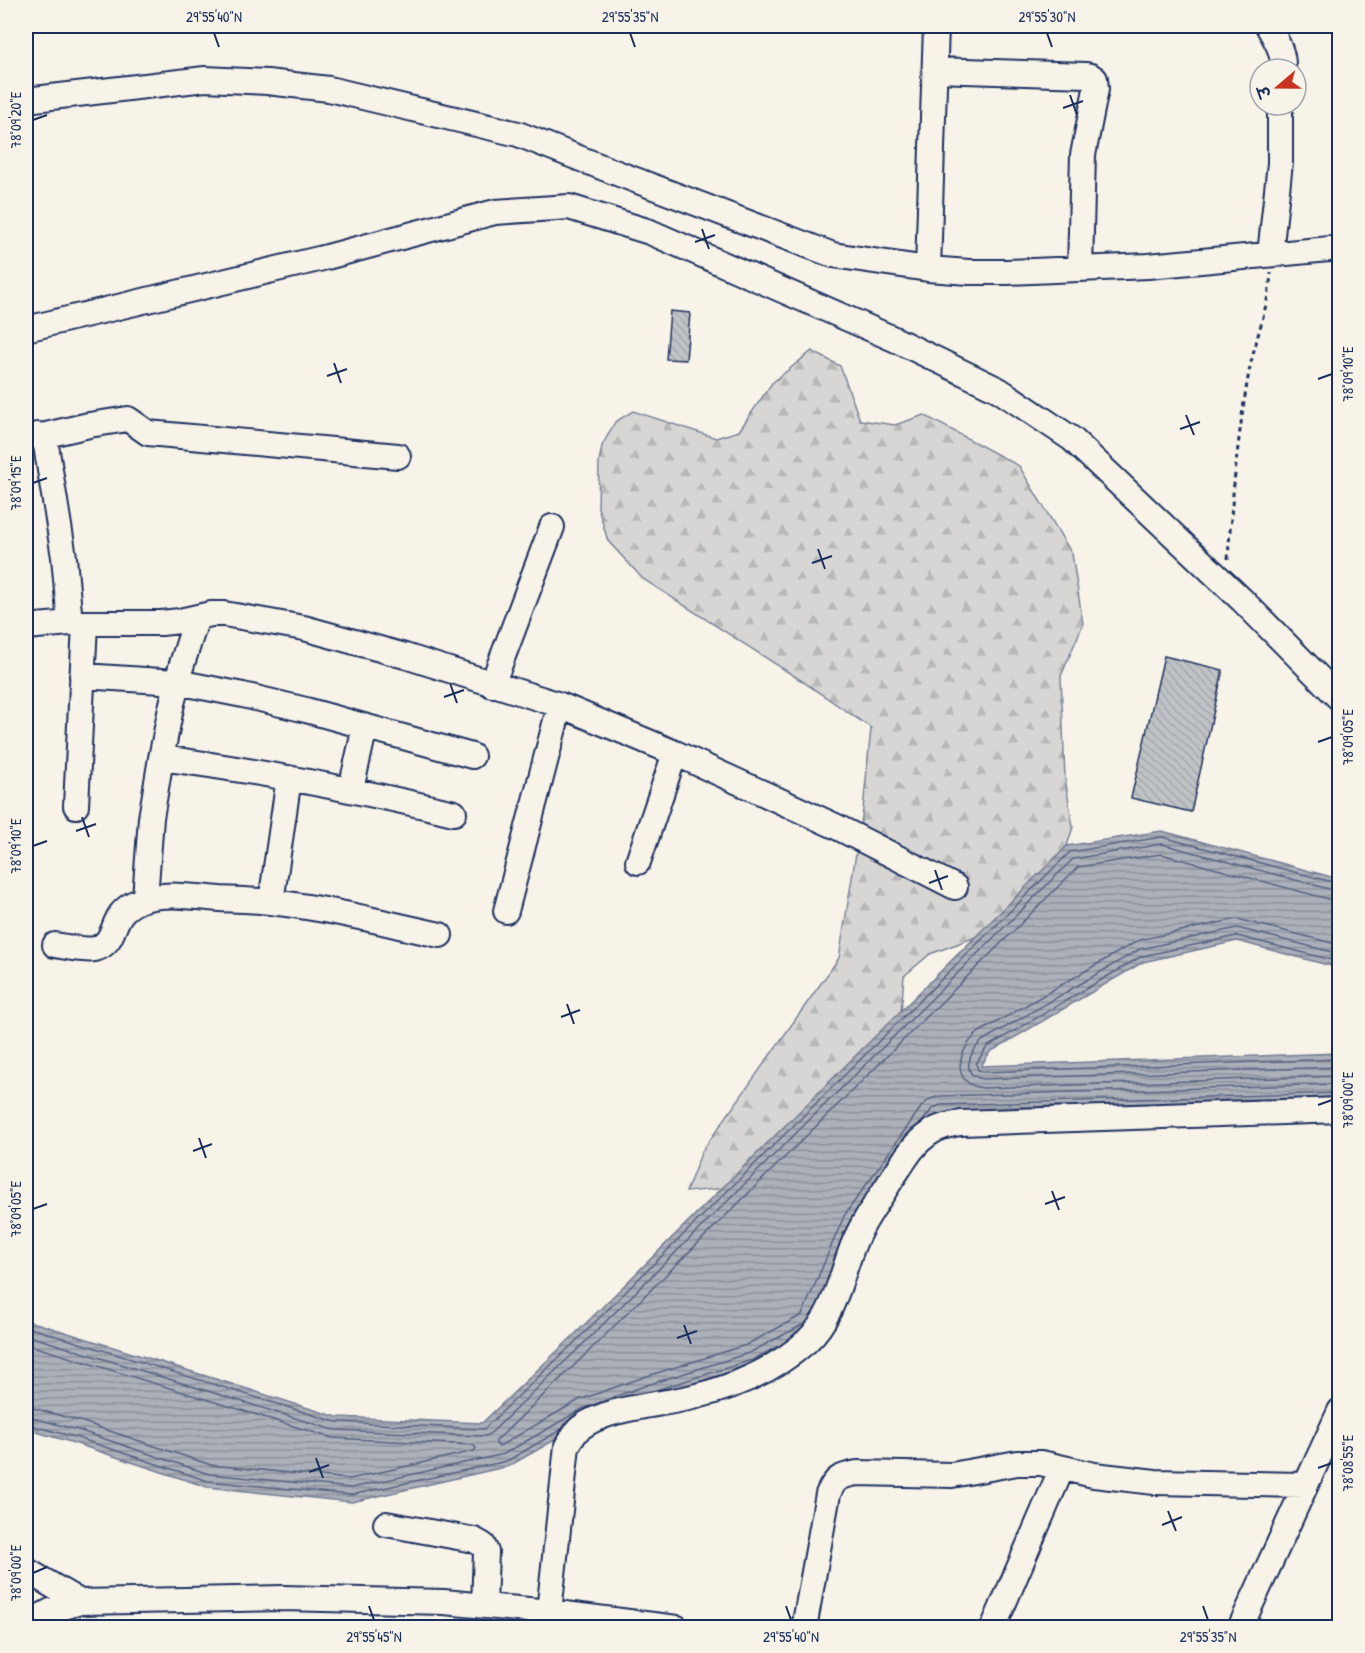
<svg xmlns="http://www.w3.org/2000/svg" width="1365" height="1653" font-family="'Patrick Hand','Playpen Sans Deva',sans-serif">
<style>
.forest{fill:url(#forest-firs);stroke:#798299;stroke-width:1.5}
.water{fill:url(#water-rules);stroke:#727c95;stroke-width:1.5}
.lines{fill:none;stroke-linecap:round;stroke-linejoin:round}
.shore{stroke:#556382;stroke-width:1.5}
.building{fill:url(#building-back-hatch);stroke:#1b2f5e;stroke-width:1.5}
.minor-casing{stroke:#1b2f5e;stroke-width:28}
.path{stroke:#1b2f5e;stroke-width:3;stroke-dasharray:4.5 4.5;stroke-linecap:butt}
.minor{stroke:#f7f3e8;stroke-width:24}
.ticks{fill:none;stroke:#1b2f5e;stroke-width:2}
.neatline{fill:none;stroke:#1b2f5e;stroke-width:2}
.ticks-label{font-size:15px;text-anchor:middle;fill:#1b2f5e}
</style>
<defs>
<pattern id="forest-firs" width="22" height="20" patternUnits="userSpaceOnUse" patternTransform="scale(1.5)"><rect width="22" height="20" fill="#d7d6d4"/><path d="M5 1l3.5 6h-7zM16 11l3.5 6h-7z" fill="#b8b8b8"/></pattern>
<pattern id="water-rules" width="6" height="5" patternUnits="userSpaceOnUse" patternTransform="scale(1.5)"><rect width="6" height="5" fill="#acb0b9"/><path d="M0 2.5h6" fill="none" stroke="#8b909a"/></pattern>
<pattern id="building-back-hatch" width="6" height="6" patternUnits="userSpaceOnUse" patternTransform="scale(1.5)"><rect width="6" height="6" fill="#c0c3c5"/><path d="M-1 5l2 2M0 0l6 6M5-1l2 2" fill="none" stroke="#a4a8ac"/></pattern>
</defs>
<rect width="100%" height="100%" fill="#f7f3e8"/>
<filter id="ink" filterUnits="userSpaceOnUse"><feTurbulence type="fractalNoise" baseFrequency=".0167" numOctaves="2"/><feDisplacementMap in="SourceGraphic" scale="12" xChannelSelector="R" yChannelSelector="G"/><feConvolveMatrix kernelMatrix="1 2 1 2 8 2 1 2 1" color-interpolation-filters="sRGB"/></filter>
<g filter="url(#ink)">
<path class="forest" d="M 812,351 L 840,366 L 860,420 L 895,425 L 924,415 L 1019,466 L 1072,554 L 1083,624 L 1061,676 L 1065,778 L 1073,827 L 1057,877 L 1000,928 L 930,954 L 904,976 L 899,1037 L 737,1187 L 686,1192 L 702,1151 L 839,958 L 863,810 L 871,728 L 802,681 L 643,579 L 608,541 L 598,508 L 599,462 L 602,446 L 615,422 L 633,411 L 716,438 L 739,431 L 772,383 Z"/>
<path class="water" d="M 1162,831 L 1339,879 L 1339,968 L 1237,941 L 1143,962 L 990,1052 L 981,1066 L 1339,1053 L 1339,1106 L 941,1119 L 863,1228 L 820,1331 L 754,1366 L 651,1398 L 588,1421 L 509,1466 L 352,1502 L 207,1487 L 74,1443 L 26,1429 L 26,1321 L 39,1324 L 337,1417 L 482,1423 L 571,1338 L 1067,846 Z"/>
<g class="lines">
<path class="shore" d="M 1340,901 L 1332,900 L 1161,854 L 1078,867 L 587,1353 L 496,1441 L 496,1444 L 498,1446 L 501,1445 L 579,1400 L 644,1377 L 746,1345 L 802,1315 L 844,1216 L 922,1106 L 930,1099 L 941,1096 L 1340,1084
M 1340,945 L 1237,919 L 1139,940 L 978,1033 C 958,1049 949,1084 983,1088 L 1340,1076
M 1340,954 L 1237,928 L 1140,949 L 982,1041 C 970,1052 959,1075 983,1079 L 1340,1067
M 1340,962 L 1237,936 L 1142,956 L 987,1047 L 976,1064 L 978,1070 L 984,1072 L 1340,1059
M 922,1122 L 932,1109 L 940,1105 L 1340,1093
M 26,1327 L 37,1330 L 336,1422 L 484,1429 L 575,1342 L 1070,852 L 1162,837 L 1340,884
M 26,1335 L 334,1430 L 486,1436 L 492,1432 L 580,1347 L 1073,859 L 1162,844 L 1340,892
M 26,1344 L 332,1438 L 473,1445 L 476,1448 L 474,1451 L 350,1479 L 211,1465 L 80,1421 L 33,1408 L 26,1407
M 656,1390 L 752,1360 L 777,1347
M 26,1416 L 78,1430 L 209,1474 L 351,1488 L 504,1454 L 582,1409 L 647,1385 L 749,1353 L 804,1324
M 26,1424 L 75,1437 L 208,1481 L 351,1495 L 507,1461 L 562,1429"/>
</g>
<path class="building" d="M 670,311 L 690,313 L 686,360 L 666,359 Z
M 1164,656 L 1223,670 L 1191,812 L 1131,798 Z"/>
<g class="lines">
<defs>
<path id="minor" d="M 1268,26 C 1276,40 1284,52 1283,69
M 935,70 L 1086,75 L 1091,76 L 1095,79 L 1096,89 L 1083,155 L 1080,269
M 26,100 L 205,79 L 267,82 L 329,89 L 518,134 L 609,170 L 833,255 L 928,269 L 969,272 L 1007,272 L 1148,266 L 1340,248
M 1270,254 L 1280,163 L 1280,105
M 928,269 L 936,26
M 26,329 L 327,257 L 495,212 L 569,207 L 650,232 L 894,339 L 999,390 L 1072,439 L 1242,600 L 1340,699
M 42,436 L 89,425 L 128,419 L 148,433 L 398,456
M 26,438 L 37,435 L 42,436 L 45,439 L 64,557 L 70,623
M 26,627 L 70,623 L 161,623 L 180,621 L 211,614 L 224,614 L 304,628 L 405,656 L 560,705 L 675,753 L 835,826 L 955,887
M 82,676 L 177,682 L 243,695 L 306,710 L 472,756
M 492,685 L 552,527
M 161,758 C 260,771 356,790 454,813
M 351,789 L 365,727
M 76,806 L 85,624
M 638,862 L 675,753
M 145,898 L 151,818 L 161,758 L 171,708 L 181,667 L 197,617
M 271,902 L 289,778
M 506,911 L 560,705
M 55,945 C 67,947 83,951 95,949 C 113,944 112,926 121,914 C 127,906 138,900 148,898 C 171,893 196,897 220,899 C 237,900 254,900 270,902 C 328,908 384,923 440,935
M 386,1524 L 474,1540 L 483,1545 L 486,1552 L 484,1606
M 26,1570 L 80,1602
M 549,1612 L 567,1446 C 571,1440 575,1432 580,1428 C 607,1407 661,1405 693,1397 C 734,1387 776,1369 807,1341 C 833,1317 840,1280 852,1248 C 861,1223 879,1200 893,1177 C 903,1163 912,1145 927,1135 C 937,1127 948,1125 961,1123 L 1340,1110
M 26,1624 L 51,1611 L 80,1602 L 283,1598 L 444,1602 L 549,1612 L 677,1628
M 804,1628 L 828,1494 C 835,1478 840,1476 857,1473 L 952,1475 L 1017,1463 L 1041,1463 L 1094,1475 L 1155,1482 L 1305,1485
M 993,1628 L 1062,1468
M 1240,1628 L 1340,1411"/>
</defs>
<use href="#minor" class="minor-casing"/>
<path class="path" d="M 1228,559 C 1232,497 1238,434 1249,372 C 1255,340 1269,305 1271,273"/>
<use href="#minor" class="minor"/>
</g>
</g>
<path class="ticks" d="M 214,33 L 219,47M 630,33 L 635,47M 1047,33 L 1052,47M 1070,95 L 1077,115M 1063,108 L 1083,101M 33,120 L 47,115M 702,229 L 709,249M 695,242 L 715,235M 334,363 L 341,383M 327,376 L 347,369M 1318,379 L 1332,374M 1186,415 L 1194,435M 1180,429 L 1200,422M 33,483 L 47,478M 818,549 L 825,569M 812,563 L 832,556M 450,683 L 457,703M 444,697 L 464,690M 1318,742 L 1332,737M 82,817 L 89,837M 76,831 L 96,824M 33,846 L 47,841M 935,870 L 942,890M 929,883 L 948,876M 567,1004 L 574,1024M 561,1017 L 580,1010M 1318,1105 L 1332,1100M 199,1138 L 206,1158M 193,1151 L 212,1144M 1052,1191 L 1059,1210M 1045,1204 L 1065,1197M 33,1209 L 47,1204M 684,1325 L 691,1344M 677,1338 L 697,1331M 316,1458 L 323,1478M 1318,1468 L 1332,1463M 309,1472 L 329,1465M 1168,1511 L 1176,1531M 1162,1525 L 1182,1517M 33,1573 L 47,1567M 369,1606 L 374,1620M 786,1606 L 791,1620M 1203,1606 L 1208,1620"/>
<rect width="1365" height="1653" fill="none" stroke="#f7f3e8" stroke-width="66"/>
<g transform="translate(1278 87) rotate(250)"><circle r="28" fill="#f7f3e8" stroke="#9fa5b1" stroke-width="1.5"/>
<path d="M0-4.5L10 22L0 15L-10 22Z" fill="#c8321e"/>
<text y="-9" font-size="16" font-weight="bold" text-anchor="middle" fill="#1b2f5e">उ</text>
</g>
<rect x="33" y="33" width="1299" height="1587" class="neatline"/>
<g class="ticks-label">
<text x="214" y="22">29°55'40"N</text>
<text x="630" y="22">29°55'35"N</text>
<text x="1047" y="22">29°55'30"N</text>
<text transform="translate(16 120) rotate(-90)" y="5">78°09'20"E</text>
<text transform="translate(1348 374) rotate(-90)" y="5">78°09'10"E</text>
<text transform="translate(16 483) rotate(-90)" y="5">78°09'15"E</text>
<text transform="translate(1348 737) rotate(-90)" y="5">78°09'05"E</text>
<text transform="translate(16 846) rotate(-90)" y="5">78°09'10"E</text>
<text transform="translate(1348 1100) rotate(-90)" y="5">78°09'00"E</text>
<text transform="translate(16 1209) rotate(-90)" y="5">78°09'05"E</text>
<text transform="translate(1348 1463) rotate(-90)" y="5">78°08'55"E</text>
<text transform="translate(16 1573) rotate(-90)" y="5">78°09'00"E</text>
<text x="374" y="1642">29°55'45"N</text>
<text x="791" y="1642">29°55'40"N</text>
<text x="1208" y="1642">29°55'35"N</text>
</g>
</svg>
